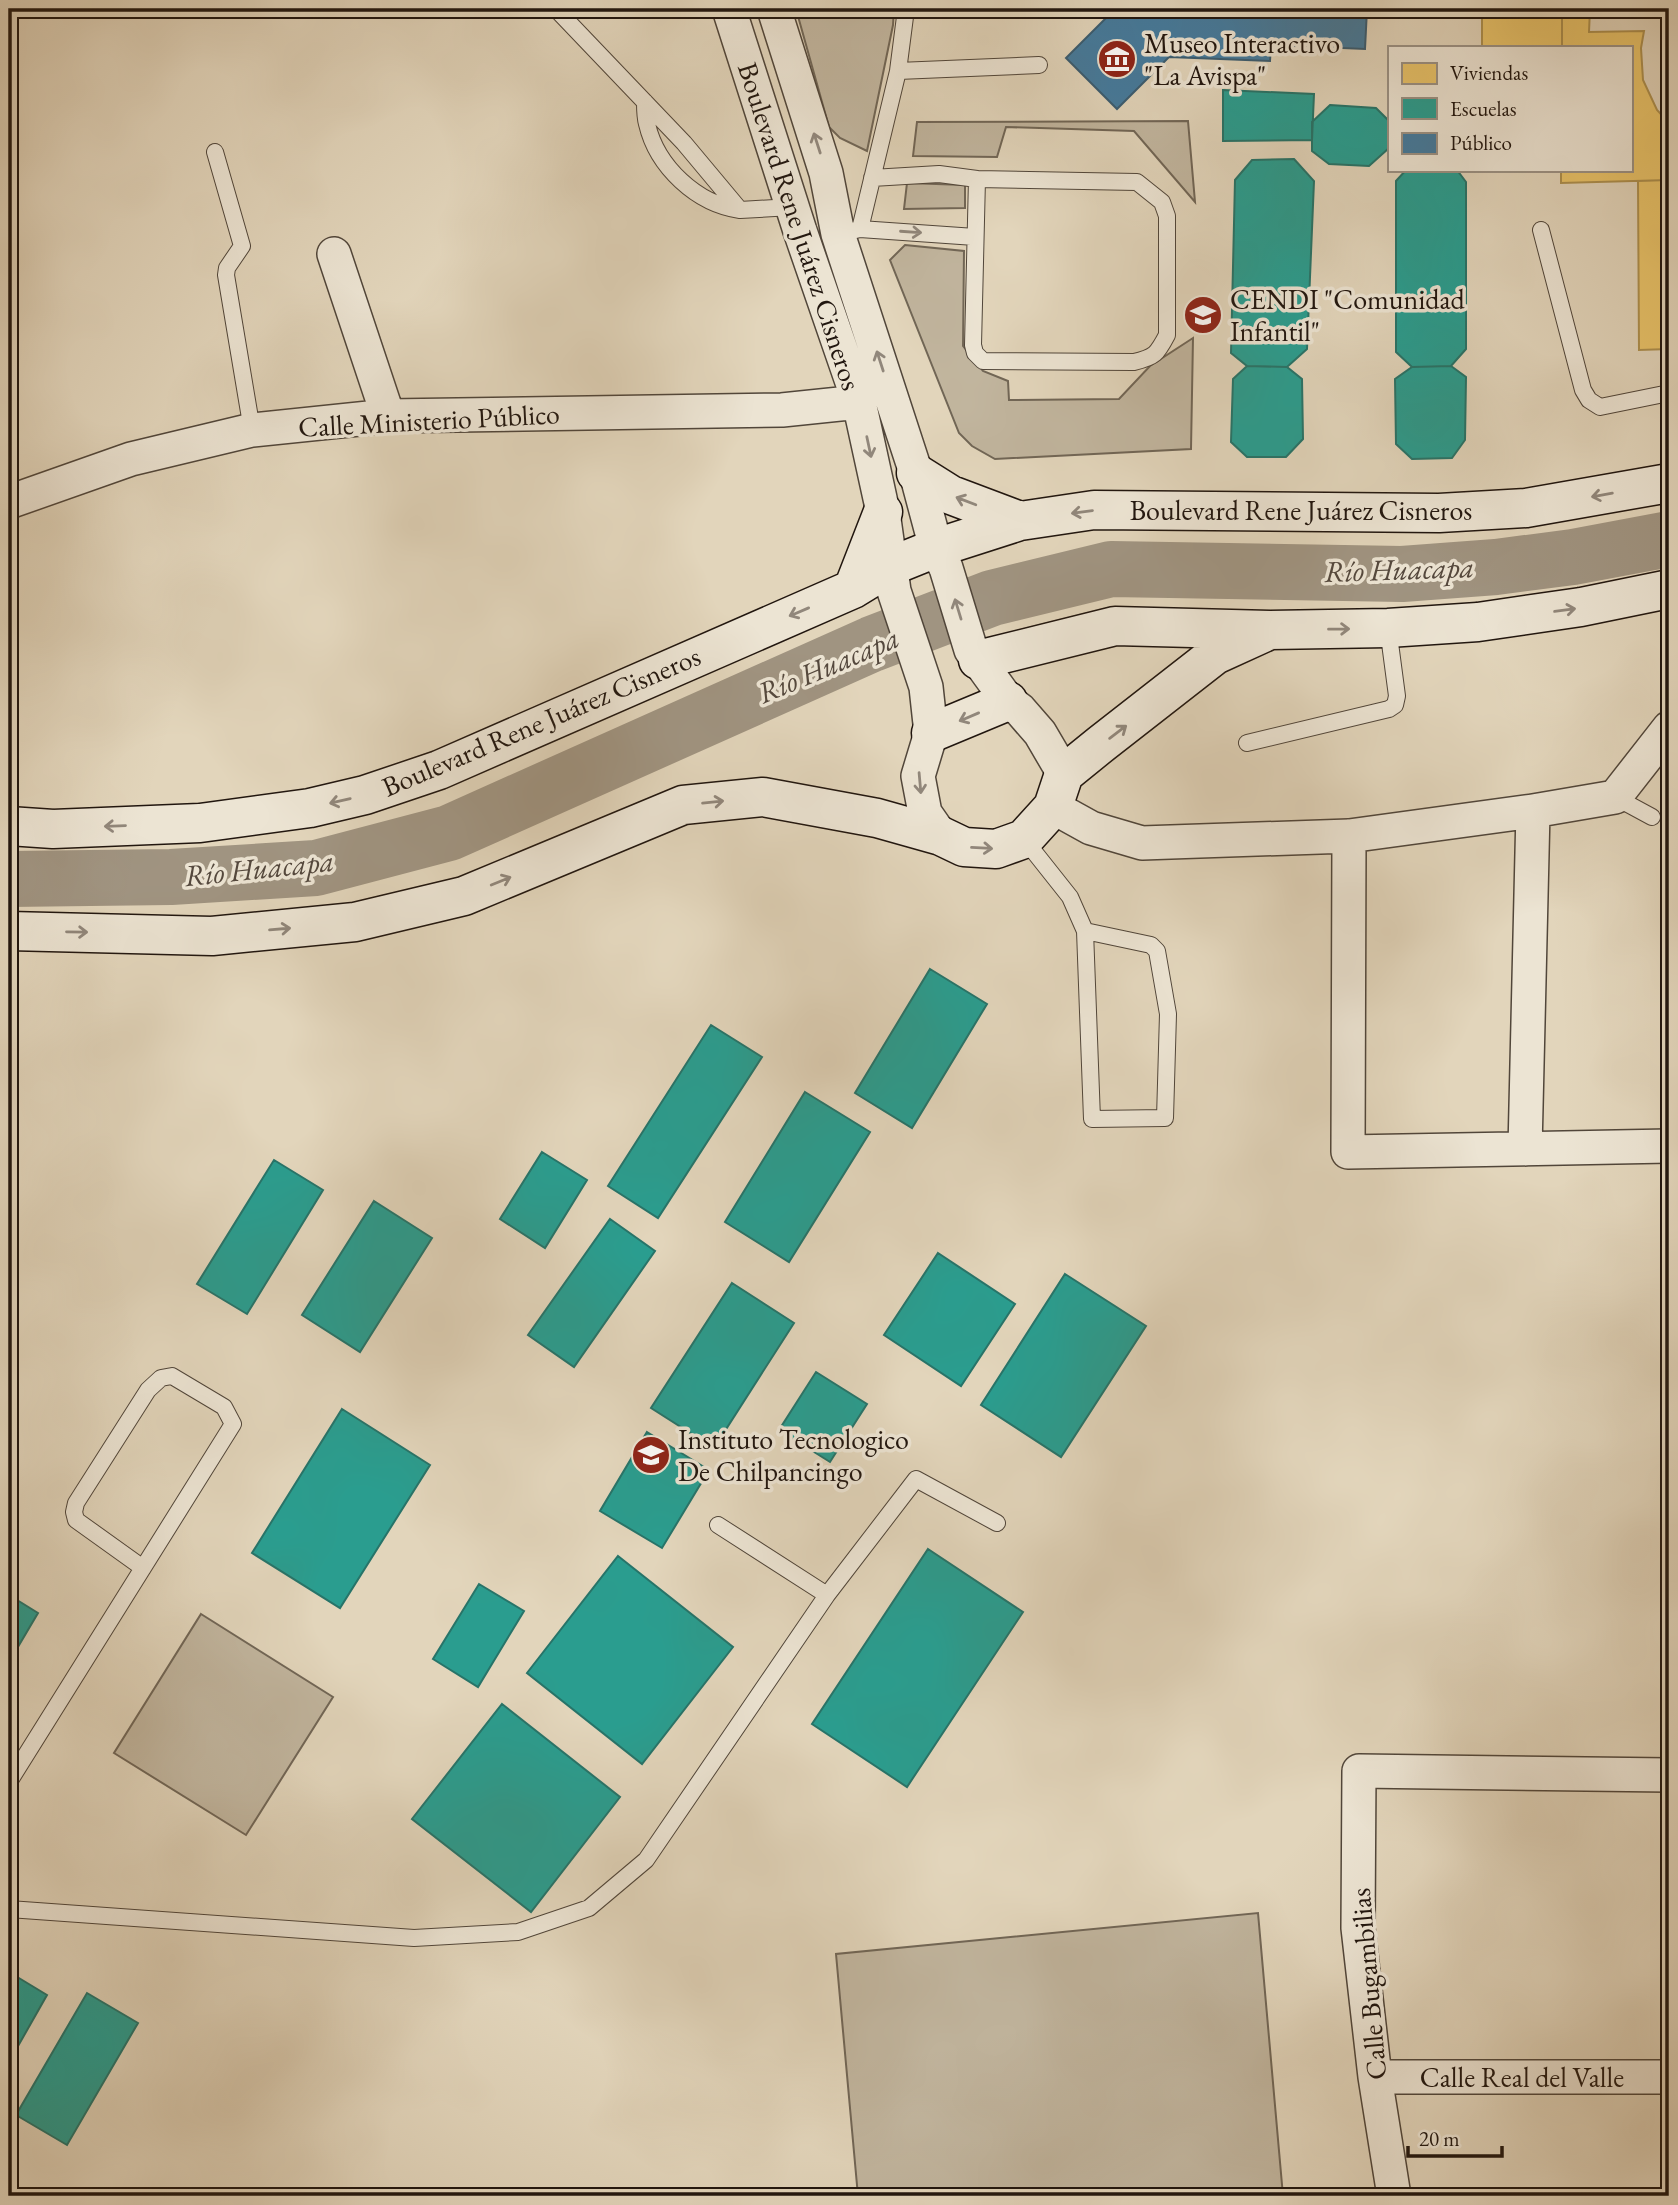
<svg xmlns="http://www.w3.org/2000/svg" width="1678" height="2205" font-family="'EB Garamond',serif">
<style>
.green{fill:#c1b59e;stroke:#716656;stroke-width:2}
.homes{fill:#e9c46a;stroke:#ad904f;stroke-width:2}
.schools{fill:#2a9d8f;stroke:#277469;stroke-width:2}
.public{fill:#457b9d;stroke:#3a5d72;stroke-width:2}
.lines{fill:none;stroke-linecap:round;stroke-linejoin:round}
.river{stroke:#a09481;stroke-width:56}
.lane-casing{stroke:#51463a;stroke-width:18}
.street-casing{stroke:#51463a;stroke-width:36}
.secondary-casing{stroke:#21160f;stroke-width:41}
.lane{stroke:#ece4d3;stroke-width:16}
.street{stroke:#ece4d3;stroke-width:33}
.secondary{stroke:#ece4d3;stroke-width:38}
.oneway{stroke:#91877b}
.labels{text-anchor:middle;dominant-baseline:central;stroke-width:7;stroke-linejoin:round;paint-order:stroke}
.poi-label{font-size:28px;fill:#21160f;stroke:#ece4d3;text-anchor:start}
.street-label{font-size:28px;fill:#21160f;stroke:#ece4d3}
.water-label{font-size:30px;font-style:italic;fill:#54483d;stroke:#ece4d3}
</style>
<rect width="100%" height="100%" fill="#e2d5bb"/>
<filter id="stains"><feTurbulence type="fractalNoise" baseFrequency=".00286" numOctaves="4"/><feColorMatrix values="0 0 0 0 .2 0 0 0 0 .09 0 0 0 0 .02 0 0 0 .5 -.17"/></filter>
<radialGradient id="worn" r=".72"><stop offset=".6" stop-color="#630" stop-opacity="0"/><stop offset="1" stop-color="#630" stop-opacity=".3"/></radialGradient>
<path class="green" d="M 796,9 L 894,9 L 893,25 L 867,151 L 840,138 L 829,127 Z
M 1188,121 L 1195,202 L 1134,131 L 1006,127 L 997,157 L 913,156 L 917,122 Z
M 907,183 L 965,185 L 965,208 L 904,209 Z
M 905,245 L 964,251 L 963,346 L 983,371 L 1008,381 L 1009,400 L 1119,399 L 1150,366 L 1193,338 L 1191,449 L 995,459 L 972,446 L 959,433 L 890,260 Z
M 201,1614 L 333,1697 L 246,1835 L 114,1753 Z
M 1258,1913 L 1283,2196 L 858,2196 L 836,1954 Z"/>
<path class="homes" d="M 1482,9 L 1562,9 L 1562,47 L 1482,47 Z
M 1562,9 L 1590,9 L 1589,32 L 1644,31 L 1641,48 L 1643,80 L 1657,110 L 1669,123 L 1669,180 L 1561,183 L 1561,170 L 1631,170 L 1631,47 L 1562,47 Z
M 1669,180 L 1669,349 L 1639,350 L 1638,181 Z"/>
<path class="schools" d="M 1223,90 L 1314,94 L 1312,140 L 1223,141 Z
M 1330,105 L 1376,108 L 1389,121 L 1389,148 L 1369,166 L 1329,164 L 1312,151 L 1312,122 Z
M 1294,159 L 1314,181 L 1307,349 L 1287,367 L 1247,366 L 1231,353 L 1235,180 L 1252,160 Z
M 1406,170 L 1457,170 L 1466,182 L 1466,349 L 1451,366 L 1412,367 L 1396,352 L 1396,181 Z
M 1247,366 L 1287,367 L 1302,379 L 1303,439 L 1286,457 L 1247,457 L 1231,442 L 1233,379 Z
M 1451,366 L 1466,377 L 1465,440 L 1452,458 L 1412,459 L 1396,444 L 1395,379 L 1412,367 Z
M 930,969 L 987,1004 L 912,1128 L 855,1093 Z
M 711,1025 L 762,1057 L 658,1218 L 608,1186 Z
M 805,1092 L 870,1132 L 789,1262 L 725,1222 Z
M 542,1152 L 587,1180 L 545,1248 L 500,1219 Z
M 274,1160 L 323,1190 L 247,1314 L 197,1284 Z
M 374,1201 L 432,1238 L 360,1352 L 302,1315 Z
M 610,1219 L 655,1251 L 574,1367 L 528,1335 Z
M 938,1253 L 1015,1304 L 961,1386 L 884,1335 Z
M 1065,1274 L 1146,1326 L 1061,1457 L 981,1405 Z
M 732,1283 L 794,1323 L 714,1448 L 651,1408 Z
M 816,1372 L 867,1404 L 830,1462 L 779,1430 Z
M 342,1409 L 430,1465 L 340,1608 L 252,1553 Z
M 647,1432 L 709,1470 L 662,1548 L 600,1511 Z
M 928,1549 L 1023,1612 L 907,1787 L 812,1724 Z
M 618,1556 L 733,1647 L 642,1764 L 527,1673 Z
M 479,1584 L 524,1611 L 478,1687 L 433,1659 Z
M 9,1595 L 38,1613 L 9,1662 Z
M 502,1704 L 620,1797 L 531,1912 L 412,1819 Z
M 9,1972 L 47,1995 L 9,2062 Z
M 87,1993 L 138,2023 L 67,2145 L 16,2115 Z"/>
<path class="public" d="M 1115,9 L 1131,9 L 1136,14 L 1136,9 L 1367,9 L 1365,49 L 1271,45 L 1270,61 L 1169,57 L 1117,109 L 1066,58 Z"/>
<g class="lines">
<path class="river" d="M 9,879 L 171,877 L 316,868 L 449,833 L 872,644 L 992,598 L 1111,569 L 1402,574 L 1496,567 L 1573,557 L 1669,539"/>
<defs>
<path id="lane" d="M 556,9 L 684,143 L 740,210 L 792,207
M 898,71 L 1039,65
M 645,102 C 645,109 645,117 647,124 C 657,167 697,204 740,210
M 215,152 L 242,246 L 227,268 L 226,275 L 252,430
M 872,178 L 939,174 L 977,179
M 977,179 L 1137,182 L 1162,202 L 1167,216 L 1167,335 C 1157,354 1155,357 1134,362 L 983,361 L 975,353 L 973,345 Z
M 860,229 L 975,237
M 1541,230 L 1583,390 L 1589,400 L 1600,407 L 1669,393
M 838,234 L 860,229 L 898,71 L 906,9
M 1247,743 L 1389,709 L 1395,705 L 1397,696 L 1388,628
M 1615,797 L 1652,817
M 1024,839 L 1070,897 L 1085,931 L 1092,1119 L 1165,1118 L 1168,1014 L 1157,951 L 1151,945 L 1085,931
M 718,1525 L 827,1595
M 9,1782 L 233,1424 L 224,1407 L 172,1376 L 161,1378 L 148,1390 L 76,1503 L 74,1512 L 76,1520 L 143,1568
M 9,1909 L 414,1938 L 518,1932 L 589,1908 L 646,1860 L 827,1595 L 916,1479 L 997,1523"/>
<path id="street" d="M 729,9 L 800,231 L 859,402 L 883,512 L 894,591 L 926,687 L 931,733 L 918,776 L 925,813 L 941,836
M 774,9 L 826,173 L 838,234 L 916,473 L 936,548 L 946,568 L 971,650 L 1008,701 L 1020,710 L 1040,733 L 1064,774
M 334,254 L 388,416
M 9,502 L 131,459 L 252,430 L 388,416 L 782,410 L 859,402
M 1053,807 L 1091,828 L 1142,843 L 1349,836 L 1533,811 L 1615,797 L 1669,728
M 1349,836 L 1348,1152 L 1669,1146
M 1525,1149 L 1533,811
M 1375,2077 L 1669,2077
M 1394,2196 L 1375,2077 L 1358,1928 L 1359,1771 L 1669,1775"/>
<path id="secondary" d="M 916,473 L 951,495 L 1020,521
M 853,589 L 883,512
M 978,660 L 1115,626 L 1270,630 L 1388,628 L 1478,622 L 1581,607 L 1669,589
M 931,733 L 1008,701
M 9,826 L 53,829 L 200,823 L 310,808 L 365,795 L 439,770 L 853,589 L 889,567 L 936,548 L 1020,521 L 1094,510 L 1439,513 L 1526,508 L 1669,483
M 9,931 L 212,936 L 355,922 L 464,896 L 683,805 L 763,797 L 877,818 L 941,836 L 964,847 L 996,849 L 1024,839 L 1053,807 L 1064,774 L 1101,744 L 1215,655 L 1270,630"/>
</defs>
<use href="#lane" class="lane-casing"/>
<use href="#street" class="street-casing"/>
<use href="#secondary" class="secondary-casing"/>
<use href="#lane" class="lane"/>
<use href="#street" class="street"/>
<use href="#secondary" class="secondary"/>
</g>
<defs><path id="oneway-shaft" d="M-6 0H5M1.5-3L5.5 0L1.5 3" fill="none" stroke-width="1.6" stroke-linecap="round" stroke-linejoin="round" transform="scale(1.75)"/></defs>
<g class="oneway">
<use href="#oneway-shaft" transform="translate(817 143) rotate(-108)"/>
<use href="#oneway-shaft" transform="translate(911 232) rotate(4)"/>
<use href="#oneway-shaft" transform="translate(880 361) rotate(-108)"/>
<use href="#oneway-shaft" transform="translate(869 447) rotate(78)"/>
<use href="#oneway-shaft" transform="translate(1602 495) rotate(170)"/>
<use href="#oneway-shaft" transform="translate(966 501) rotate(-159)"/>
<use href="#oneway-shaft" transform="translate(1082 512) rotate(172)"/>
<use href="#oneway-shaft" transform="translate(958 609) rotate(-107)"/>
<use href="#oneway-shaft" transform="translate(1565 610) rotate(-8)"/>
<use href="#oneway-shaft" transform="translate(799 612) rotate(157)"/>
<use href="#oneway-shaft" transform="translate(1339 629) rotate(-1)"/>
<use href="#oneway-shaft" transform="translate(969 717) rotate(157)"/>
<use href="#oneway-shaft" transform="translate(1118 732) rotate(-37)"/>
<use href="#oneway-shaft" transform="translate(920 783) rotate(85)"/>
<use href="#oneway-shaft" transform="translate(340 801) rotate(167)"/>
<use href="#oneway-shaft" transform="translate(713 802) rotate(-6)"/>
<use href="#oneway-shaft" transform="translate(115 826) rotate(178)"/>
<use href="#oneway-shaft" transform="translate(982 848) rotate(3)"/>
<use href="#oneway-shaft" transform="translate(501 881) rotate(-22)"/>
<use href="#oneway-shaft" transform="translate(280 929) rotate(-5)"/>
<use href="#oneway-shaft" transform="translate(77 932) rotate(1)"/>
</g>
<defs>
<symbol id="museum-disc" viewBox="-11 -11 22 22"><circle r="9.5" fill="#8f2418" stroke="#ece4d3"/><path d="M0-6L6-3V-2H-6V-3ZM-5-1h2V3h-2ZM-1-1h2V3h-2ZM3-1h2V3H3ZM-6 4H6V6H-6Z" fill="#fff"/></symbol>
<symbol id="school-disc" viewBox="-11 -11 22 22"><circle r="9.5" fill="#8f2418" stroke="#ece4d3"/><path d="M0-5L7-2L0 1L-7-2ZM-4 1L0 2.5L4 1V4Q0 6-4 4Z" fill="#fff"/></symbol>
<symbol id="university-disc" viewBox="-11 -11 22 22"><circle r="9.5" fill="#8f2418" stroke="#ece4d3"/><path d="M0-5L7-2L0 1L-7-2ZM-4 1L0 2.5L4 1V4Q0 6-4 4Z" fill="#fff"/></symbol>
</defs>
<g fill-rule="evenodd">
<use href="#museum-disc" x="1095" y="37" width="44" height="44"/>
<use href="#school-disc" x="1181" y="293" width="44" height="44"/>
<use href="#university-disc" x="629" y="1433" width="44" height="44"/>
</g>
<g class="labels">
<g class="poi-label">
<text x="1144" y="43">Museo Interactivo<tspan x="1144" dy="32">"La Avispa"</tspan></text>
<text x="1230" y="299">CENDI "Comunidad<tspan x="1230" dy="32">Infantil"</tspan></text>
<text x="678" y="1439">Instituto Tecnologico<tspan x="678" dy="32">De Chilpancingo</tspan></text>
</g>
<g class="street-label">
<text transform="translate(800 226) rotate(72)">Boulevard Rene Juárez Cisneros</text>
<text transform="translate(429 420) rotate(-3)">Calle Ministerio Público</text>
<text x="1301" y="510">Boulevard Rene Juárez Cisneros</text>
<text transform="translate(541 721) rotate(-23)">Boulevard Rene Juárez Cisneros</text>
<text transform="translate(1368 1984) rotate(-95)">Calle Bugambilias</text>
<text x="1522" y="2077">Calle Real del Valle</text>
</g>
<g class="water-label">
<text transform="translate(1399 569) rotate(-2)">Río Huacapa</text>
<text transform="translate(828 665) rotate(-23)">Río Huacapa</text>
<text transform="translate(259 868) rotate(-6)">Río Huacapa</text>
</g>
</g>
<rect width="1678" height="2205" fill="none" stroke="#e2d5bb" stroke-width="35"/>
<rect x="10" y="10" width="1657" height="2184" fill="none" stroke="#21160f" stroke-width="3.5"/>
<rect x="18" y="18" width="1643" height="2170" fill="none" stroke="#21160f" stroke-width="2"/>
<rect x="1388" y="46" width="245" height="126" fill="#ece4d3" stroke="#9b9285" stroke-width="2"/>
<rect x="1402" y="63" width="35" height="21" fill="#e9c46a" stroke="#9b9285" stroke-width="2"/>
<text x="1450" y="80" font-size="21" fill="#21160f">Viviendas</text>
<rect x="1402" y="98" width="35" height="21" fill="#2a9d8f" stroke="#9b9285" stroke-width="2"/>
<text x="1450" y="116" font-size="21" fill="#21160f">Escuelas</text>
<rect x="1402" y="133" width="35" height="21" fill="#457b9d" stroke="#9b9285" stroke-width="2"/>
<text x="1450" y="150" font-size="21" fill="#21160f">Público</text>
<path d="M1408 2146v10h94v-10" fill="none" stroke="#21160f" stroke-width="3.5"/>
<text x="1419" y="2146" font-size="21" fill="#21160f" stroke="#ece4d3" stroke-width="5" paint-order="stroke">20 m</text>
<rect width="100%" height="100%" filter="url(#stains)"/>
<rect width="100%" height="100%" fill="url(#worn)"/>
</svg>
